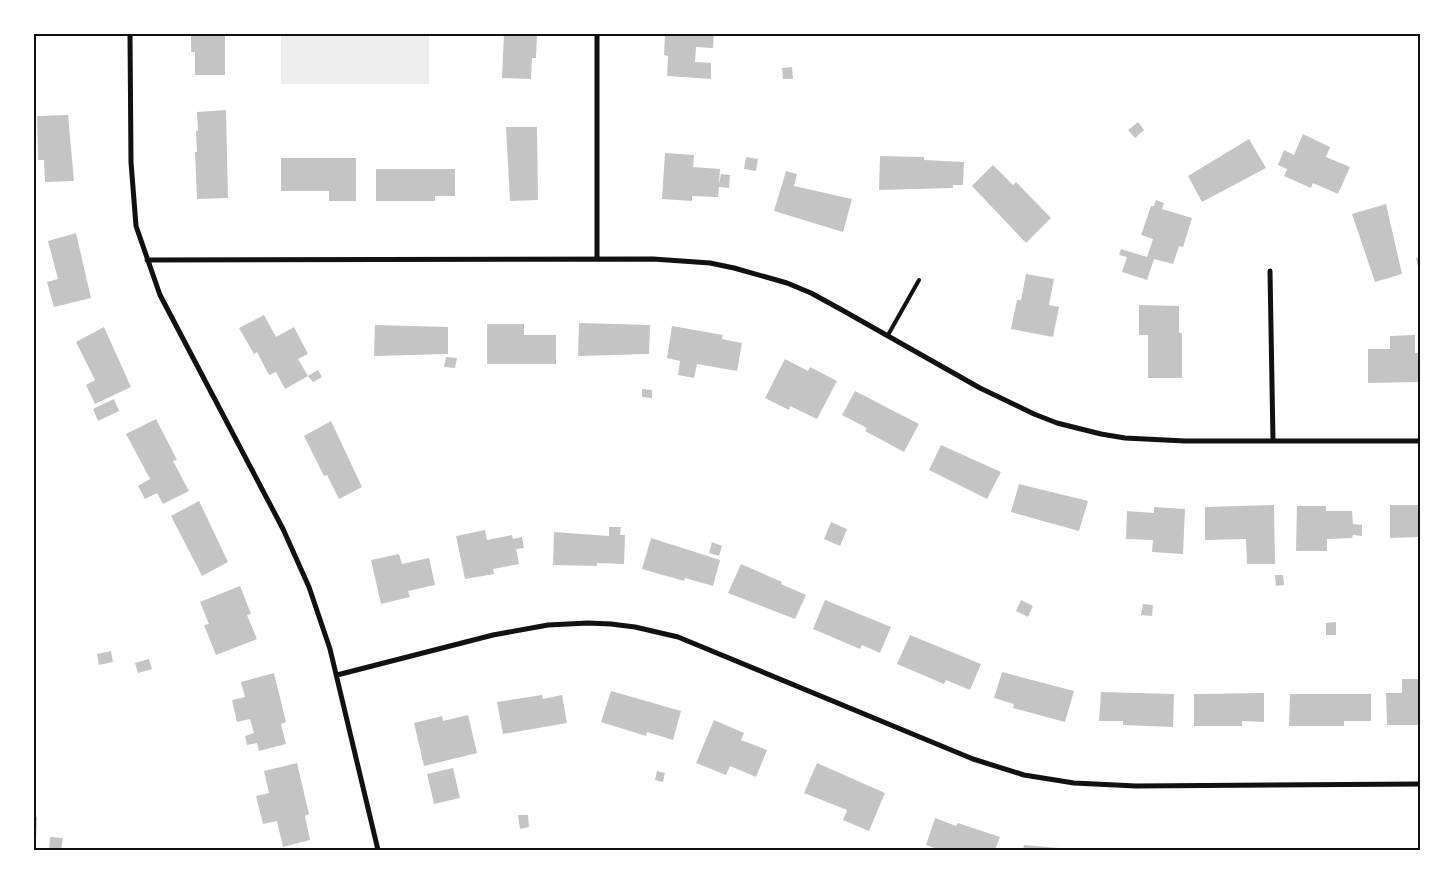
<svg xmlns="http://www.w3.org/2000/svg" width="1454" height="884" font-family="Mulish,sans-serif">
<style>
.green{fill:#eee}
.building{fill:#c4c4c4}
.lines{fill:none;stroke-linecap:round;stroke-linejoin:round}
.service{stroke:#111;stroke-width:4}
.minor{stroke:#111;stroke-width:5}
.neatline{fill:none;stroke:#111;stroke-width:2}
</style>
<rect width="100%" height="100%" fill="#fff"/>
<path class="green" d="M 281,34 L 429,34 L 429,84 L 281,84 Z"/>
<path class="building" d="M 191,34 L 225,34 L 225,75 L 195,75 L 195,52 L 191,52 Z
M 504,34 L 537,34 L 536,58 L 532,58 L 531,79 L 502,78 Z
M 665,34 L 714,34 L 713,48 L 696,47 L 695,62 L 711,63 L 711,79 L 667,76 L 668,56 L 664,55 Z
M 792,67 L 793,79 L 783,79 L 782,68 Z
M 226,110 L 228,198 L 197,199 L 195,152 L 197,152 L 196,131 L 198,131 L 197,112 Z
M 68,115 L 74,181 L 45,182 L 44,160 L 38,160 L 37,116 Z
M 1138,122 L 1144,130 L 1135,138 L 1128,130 Z
M 506,127 L 537,127 L 538,200 L 510,201 Z
M 1303,134 L 1330,147 L 1326,157 L 1350,167 L 1338,194 L 1313,183 L 1311,188 L 1284,176 L 1287,169 L 1278,165 L 1284,150 L 1294,155 Z
M 1249,139 L 1266,168 L 1202,202 L 1188,176 Z
M 665,153 L 694,155 L 693,167 L 720,169 L 719,185 L 721,174 L 730,175 L 729,188 L 719,187 L 718,197 L 692,196 L 692,201 L 662,199 Z
M 880,156 L 924,157 L 924,160 L 964,162 L 963,185 L 953,185 L 953,188 L 879,190 Z
M 746,157 L 758,159 L 756,171 L 744,169 Z
M 281,158 L 356,158 L 356,201 L 329,201 L 329,191 L 281,191 Z
M 993,165 L 1013,185 L 1016,182 L 1051,218 L 1026,243 L 972,186 Z
M 376,169 L 455,169 L 455,196 L 435,196 L 435,201 L 376,201 Z
M 786,171 L 797,174 L 794,186 L 852,199 L 843,232 L 774,211 Z
M 1156,200 L 1164,203 L 1162,209 L 1192,218 L 1183,247 L 1179,246 L 1173,264 L 1154,259 L 1147,280 L 1122,272 L 1127,257 L 1119,255 L 1121,249 L 1147,257 L 1153,239 L 1141,235 L 1151,206 L 1154,206 Z
M 1386,204 L 1402,274 L 1375,282 L 1352,214 Z
M 76,233 L 91,298 L 54,307 L 47,282 L 58,279 L 48,241 Z
M 1420,257 L 1420,275 L 1416,258 Z
M 1026,274 L 1054,279 L 1049,305 L 1059,307 L 1053,337 L 1011,329 L 1017,300 L 1021,300 Z
M 1139,305 L 1179,306 L 1179,332 L 1182,334 L 1182,378 L 1148,378 L 1148,335 L 1139,335 Z
M 264,315 L 276,337 L 294,327 L 308,354 L 298,359 L 308,376 L 285,389 L 276,372 L 269,375 L 257,352 L 254,354 L 239,328 Z
M 579,323 L 650,325 L 649,354 L 578,356 Z
M 487,324 L 524,324 L 524,335 L 556,335 L 556,364 L 487,364 Z
M 375,325 L 448,327 L 448,354 L 374,356 Z
M 672,326 L 723,335 L 722,339 L 742,343 L 737,371 L 697,364 L 694,378 L 678,375 L 680,361 L 667,358 Z
M 104,327 L 131,387 L 95,404 L 86,385 L 95,380 L 76,342 Z
M 1415,335 L 1415,353 L 1420,353 L 1420,382 L 1368,383 L 1368,349 L 1390,349 L 1390,336 Z
M 446,357 L 457,358 L 455,368 L 444,367 Z
M 785,359 L 808,371 L 810,367 L 837,381 L 817,419 L 790,406 L 789,410 L 765,398 Z
M 318,370 L 322,377 L 313,382 L 308,376 Z
M 642,389 L 652,390 L 652,398 L 642,397 Z
M 855,391 L 919,424 L 904,452 L 865,431 L 867,428 L 842,415 Z
M 114,399 L 119,411 L 98,421 L 93,409 Z
M 156,419 L 177,460 L 173,461 L 189,491 L 163,504 L 157,493 L 145,499 L 138,486 L 150,479 L 126,434 Z
M 331,421 L 362,487 L 339,499 L 327,475 L 324,476 L 304,436 Z
M 941,445 L 1001,472 L 987,499 L 929,470 Z
M 1019,484 L 1088,501 L 1079,531 L 1011,512 Z
M 199,501 L 228,562 L 202,576 L 171,516 Z
M 1274,505 L 1275,564 L 1247,564 L 1246,539 L 1205,540 L 1205,507 Z
M 1390,505 L 1420,505 L 1420,537 L 1390,538 Z
M 1297,506 L 1326,506 L 1326,511 L 1352,511 L 1353,524 L 1362,525 L 1362,536 L 1353,535 L 1352,538 L 1327,539 L 1327,551 L 1296,551 Z
M 1154,507 L 1185,509 L 1183,554 L 1152,552 L 1153,540 L 1126,539 L 1127,511 L 1154,513 Z
M 831,522 L 847,529 L 840,546 L 824,539 Z
M 609,527 L 621,527 L 620,535 L 625,535 L 624,564 L 597,563 L 597,566 L 553,565 L 554,532 L 609,536 Z
M 485,530 L 487,540 L 512,535 L 513,539 L 522,537 L 524,548 L 516,549 L 519,564 L 493,569 L 494,574 L 465,579 L 456,536 Z
M 651,538 L 720,560 L 713,586 L 685,578 L 684,581 L 642,569 Z
M 712,542 L 722,546 L 719,556 L 709,553 Z
M 399,554 L 402,564 L 429,558 L 435,585 L 408,591 L 410,597 L 381,604 L 371,560 Z
M 741,564 L 782,582 L 781,584 L 806,595 L 795,619 L 728,593 Z
M 1275,575 L 1283,575 L 1284,585 L 1276,586 Z
M 240,586 L 251,614 L 247,615 L 257,639 L 216,655 L 204,625 L 209,624 L 200,602 Z
M 825,600 L 891,627 L 880,653 L 862,645 L 860,649 L 813,629 Z
M 1021,600 L 1033,606 L 1028,617 L 1016,611 Z
M 1143,604 L 1153,605 L 1152,616 L 1141,615 Z
M 1336,622 L 1336,635 L 1326,635 L 1326,623 Z
M 910,635 L 981,664 L 970,690 L 946,680 L 944,684 L 897,664 Z
M 111,651 L 113,662 L 99,665 L 97,654 Z
M 149,659 L 152,669 L 138,673 L 135,663 Z
M 1002,672 L 1074,691 L 1065,722 L 1013,708 L 1014,704 L 994,698 Z
M 274,673 L 286,722 L 281,724 L 286,744 L 259,751 L 257,743 L 247,745 L 245,736 L 254,733 L 250,719 L 237,722 L 232,700 L 245,697 L 241,682 Z
M 1402,679 L 1420,679 L 1420,725 L 1387,725 L 1386,693 L 1402,693 Z
M 611,691 L 681,711 L 673,740 L 647,732 L 646,736 L 601,722 Z
M 1101,692 L 1174,694 L 1173,727 L 1123,725 L 1123,721 L 1099,721 Z
M 1264,693 L 1264,722 L 1242,721 L 1242,726 L 1194,726 L 1194,694 Z
M 1290,694 L 1371,694 L 1371,721 L 1344,721 L 1344,726 L 1289,726 Z
M 542,695 L 543,699 L 562,695 L 567,723 L 503,734 L 497,702 Z
M 468,715 L 477,753 L 424,766 L 414,723 L 442,716 L 443,721 Z
M 714,720 L 744,733 L 741,740 L 767,750 L 756,777 L 730,766 L 726,775 L 696,763 Z
M 297,763 L 309,814 L 305,816 L 310,840 L 283,847 L 277,821 L 263,824 L 256,796 L 269,793 L 264,771 Z
M 817,763 L 885,793 L 869,831 L 843,820 L 847,810 L 804,793 Z
M 453,768 L 460,798 L 434,804 L 427,774 Z
M 657,771 L 665,773 L 663,782 L 655,780 Z
M 518,815 L 528,815 L 529,827 L 520,829 Z
M 34,816 L 37,817 L 36,840 L 34,840 Z
M 935,818 L 956,826 L 958,823 L 1000,837 L 995,850 L 940,850 L 926,845 Z
M 50,837 L 63,838 L 61,850 L 49,849 Z
M 1024,845 L 1071,849 L 1071,850 L 1023,850 Z
M 1391,848 L 1420,848 L 1420,850 L 1391,850 Z"/>
<g class="lines">
<path class="service" d="M 888,335 L 919,280"/>
<path class="minor" d="M 130,34 L 131,162 L 136,226 L 160,295 L 283,529 L 309,587 L 330,649 L 378,850
M 597,259 L 597,34
M 147,260 L 653,259 L 710,263 L 734,268 L 787,283 L 811,293 L 842,310 L 980,388 L 1034,414 L 1057,423 L 1101,434 L 1125,438 L 1185,441 L 1420,441
M 1270,271 L 1273,441
M 337,675 L 493,635 L 548,625 L 588,623 L 611,624 L 635,627 L 678,637 L 973,759 L 1024,775 L 1074,783 L 1136,786 L 1420,784"/>
</g>
<rect width="1454" height="884" fill="none" stroke="#ffffff" stroke-width="70"/>
<rect x="35" y="35" width="1384" height="814" class="neatline"/>
</svg>
